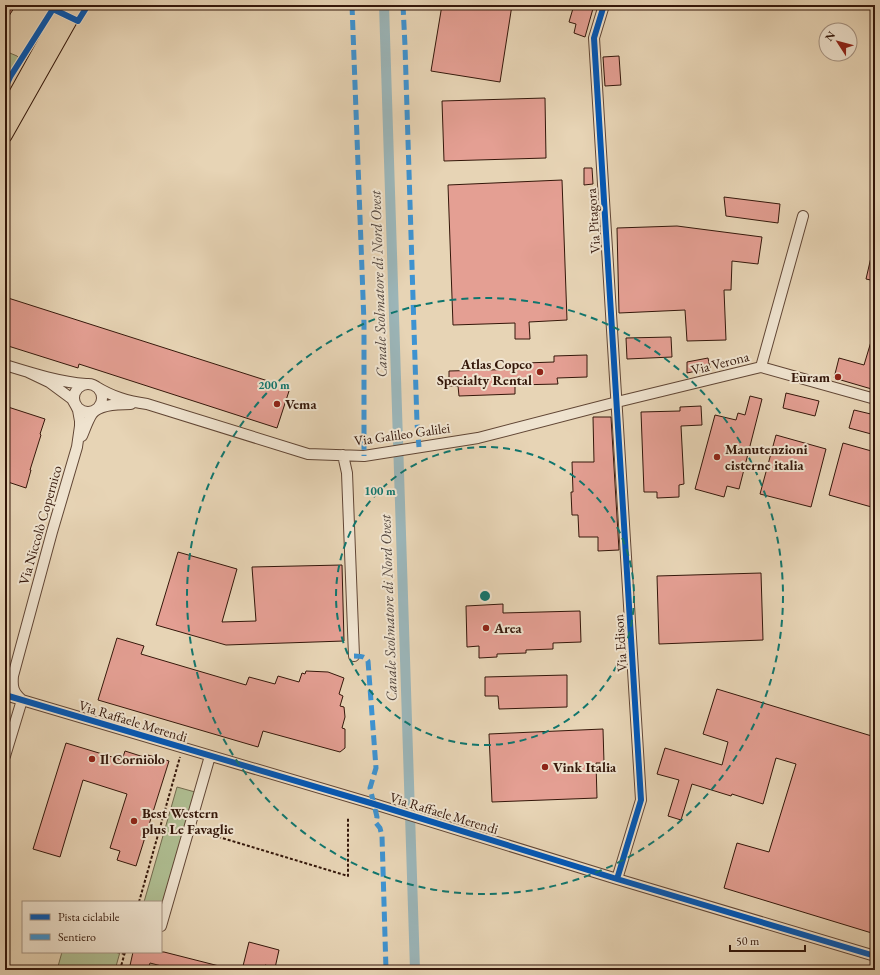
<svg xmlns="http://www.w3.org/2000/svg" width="880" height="975" font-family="'EB Garamond',serif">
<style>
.green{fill:#afbe92;stroke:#726a4e}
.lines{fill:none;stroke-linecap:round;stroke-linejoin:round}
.canal{stroke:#9bb5b8;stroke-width:10}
.building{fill:#e49f93;stroke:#34170a}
.minor-casing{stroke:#614635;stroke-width:12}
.major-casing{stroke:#34170a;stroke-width:15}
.path{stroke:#34170a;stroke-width:2;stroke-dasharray:3 2;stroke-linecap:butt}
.minor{stroke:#efe3cf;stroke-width:10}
.major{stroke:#e7d4b5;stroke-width:13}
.quiet{stroke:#3d93d2;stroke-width:5;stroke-dasharray:10 5;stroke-linecap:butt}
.cycleway-casing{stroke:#efe3cf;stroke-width:8}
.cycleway{stroke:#0057b8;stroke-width:6}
.ring{fill:none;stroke:#0f766e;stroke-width:2;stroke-dasharray:7 5}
.poi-dot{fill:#8f2418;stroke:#efe3cf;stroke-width:1.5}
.labels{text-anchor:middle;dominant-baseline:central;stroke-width:4;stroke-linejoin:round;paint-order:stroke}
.street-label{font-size:14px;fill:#34170a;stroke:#efe3cf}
.poi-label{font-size:14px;font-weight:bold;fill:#34170a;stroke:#efe3cf;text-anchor:start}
.water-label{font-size:15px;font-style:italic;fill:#53463e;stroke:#efe3cf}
.centre{fill:#0f766e;stroke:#efe3cf;stroke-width:2}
.ring-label{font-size:12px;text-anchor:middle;font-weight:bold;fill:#0f766e;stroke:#efe3cf;stroke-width:4;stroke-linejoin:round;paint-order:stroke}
</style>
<rect width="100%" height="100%" fill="#e7d4b5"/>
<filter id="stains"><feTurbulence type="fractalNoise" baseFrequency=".005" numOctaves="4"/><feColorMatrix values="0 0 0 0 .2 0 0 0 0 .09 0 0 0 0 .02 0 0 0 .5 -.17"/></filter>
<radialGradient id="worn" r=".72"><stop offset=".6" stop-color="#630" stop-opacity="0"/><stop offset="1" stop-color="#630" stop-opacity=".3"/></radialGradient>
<path class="green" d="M 5,51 L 17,56 L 22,61 L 12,77 L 5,93 Z
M 177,787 L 195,792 L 161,909 L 161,902 L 144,902 Z
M 62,952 L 120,952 L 115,970 L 57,970 Z"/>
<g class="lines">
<path class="canal" d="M 384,5 L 415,970"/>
</g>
<path class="building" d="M 5,5 L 16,5 L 5,22 Z
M 442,5 L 512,5 L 500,82 L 431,71 Z
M 574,5 L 594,5 L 585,37 L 574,33 L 576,24 L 569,22 Z
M 619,56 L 621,85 L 605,86 L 603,57 Z
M 545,98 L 546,158 L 444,161 L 442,101 Z
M 584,168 L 592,168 L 593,184 L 584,185 Z
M 562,180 L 567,320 L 529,322 L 530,339 L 515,339 L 515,323 L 453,325 L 448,185 Z
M 724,197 L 780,204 L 778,223 L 726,216 Z
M 677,226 L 762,237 L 758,264 L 732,261 L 731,290 L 724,290 L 726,340 L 687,341 L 685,310 L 619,313 L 617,228 Z
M 872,253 L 875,254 L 875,281 L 866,279 Z
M 5,297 L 290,388 L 277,428 L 79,364 L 78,368 L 5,345 Z
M 873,335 L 875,336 L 875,390 L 834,378 L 839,358 L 864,365 Z
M 671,337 L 672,357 L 627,359 L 626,338 Z
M 587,355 L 587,377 L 557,378 L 558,384 L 515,385 L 515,394 L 459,396 L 458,386 L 449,386 L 449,371 L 525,369 L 525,363 L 554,362 L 554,356 Z
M 708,358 L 710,368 L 687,373 L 687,362 Z
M 786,393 L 819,401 L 815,416 L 783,408 Z
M 750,396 L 762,399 L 739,489 L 727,486 L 724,497 L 695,489 L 715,415 L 736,420 L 738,413 L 745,415 Z
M 5,406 L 45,419 L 40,434 L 41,435 L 30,470 L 31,470 L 26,488 L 5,481 Z
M 701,406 L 702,425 L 681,426 L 684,484 L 679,485 L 679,497 L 657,498 L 657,492 L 644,492 L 641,412 L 680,411 L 680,407 Z
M 854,410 L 875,415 L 875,435 L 849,428 Z
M 593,417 L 611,417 L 619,550 L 598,551 L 598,537 L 579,537 L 578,515 L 572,515 L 571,492 L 573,492 L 572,462 L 594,462 Z
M 776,435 L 826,449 L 811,507 L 760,494 Z
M 843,443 L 875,452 L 875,508 L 829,495 Z
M 178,552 L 237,569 L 222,622 L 256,621 L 252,567 L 342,565 L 344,641 L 226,645 L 156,625 Z
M 761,573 L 763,640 L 659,644 L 657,576 Z
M 503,604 L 503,613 L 580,611 L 581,642 L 553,643 L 553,649 L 526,650 L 526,653 L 497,654 L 497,657 L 479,658 L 479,646 L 467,647 L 466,606 Z
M 117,638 L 144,646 L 141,654 L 246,685 L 249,677 L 275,684 L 278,676 L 299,682 L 302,673 L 305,674 L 306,671 L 328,672 L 344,678 L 339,694 L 343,696 L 340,706 L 344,707 L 345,717 L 342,728 L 345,729 L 345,748 L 340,752 L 263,731 L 258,747 L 98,700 Z
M 567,675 L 567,707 L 499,709 L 498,696 L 485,696 L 485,677 Z
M 717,689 L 875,737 L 875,934 L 724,888 L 737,843 L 769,852 L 796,764 L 776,758 L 763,804 L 732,794 L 731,796 L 692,784 L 681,820 L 668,816 L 679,780 L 657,774 L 665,748 L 722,765 L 728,742 L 703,734 Z
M 603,729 L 604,763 L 596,763 L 597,798 L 492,802 L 489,734 Z
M 66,743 L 122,760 L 125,751 L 147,758 L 148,755 L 169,761 L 136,866 L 117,860 L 120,851 L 110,848 L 127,794 L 83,780 L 60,857 L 33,849 Z
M 249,942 L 279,950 L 275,968 L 265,965 L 265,970 L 242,970 Z
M 133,952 L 164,952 L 223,967 L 223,970 L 177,970 L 150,963 L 148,970 L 129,970 Z"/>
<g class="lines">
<defs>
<path id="minor" d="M 604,5 L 594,38 L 641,800 L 617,879
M 5,365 C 31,373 59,382 86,384
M 761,367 L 803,216
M74 398a14 14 0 1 1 28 0a14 14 0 1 1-28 0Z
M 95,386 C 113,397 127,401 147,404 L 308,454 L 364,456 L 478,438 L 617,402 L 761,367 L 875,399
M 82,436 C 85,429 88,420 92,414 C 99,404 120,404 131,404
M 343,455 L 347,473 L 354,656
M 5,695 L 374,804 L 617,879 L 875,956
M 22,700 C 13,692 12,687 13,676 L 52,532 L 77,447 L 80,426 L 80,421 L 78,410 L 76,406 L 72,399 L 49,382 L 28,372
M 5,756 L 22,700
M 161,926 L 210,756"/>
<path id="major" d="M 5,113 L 65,5
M 5,136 L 79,5"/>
</defs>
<use href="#minor" class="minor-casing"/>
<use href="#major" class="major-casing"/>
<path class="path" d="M 5,78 L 7,77 L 10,77
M 199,831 L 348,876 L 348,818
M 139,902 L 180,757
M 117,952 L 124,954
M 120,970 L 125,952"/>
<use href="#minor" class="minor"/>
<use href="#major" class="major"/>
<path class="quiet" d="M 352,5 L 364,323 L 364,456
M 403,5 L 405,46 L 417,423 L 419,447
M 354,656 C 361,656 364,656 368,661 L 376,768 L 370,788 L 377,817 L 376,823 L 380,828 L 382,836 L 386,970"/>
<defs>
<path id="cycleway" d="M 55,5 L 53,9 L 78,21 L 88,5
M 604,5 L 594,38 L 641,800 L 617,879
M 5,88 L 10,77 L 53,9
M 5,695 L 374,804 L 617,879 L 875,956"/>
</defs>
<use href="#cycleway" class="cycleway-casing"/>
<use href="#cycleway" class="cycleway"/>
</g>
<g class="ring">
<circle cx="485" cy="596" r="149"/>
<circle cx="485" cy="596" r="298"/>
</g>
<g class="poi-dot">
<circle cx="540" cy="372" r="4"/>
<circle cx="838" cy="377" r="4"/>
<circle cx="277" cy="404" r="4"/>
<circle cx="717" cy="457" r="4"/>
<circle cx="486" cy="628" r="4"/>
<circle cx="92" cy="759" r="4"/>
<circle cx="545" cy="767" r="4"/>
<circle cx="134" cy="821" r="4"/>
</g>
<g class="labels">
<g class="street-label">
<text transform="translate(593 221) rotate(-94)">Via Pitagora</text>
<text transform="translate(720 363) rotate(-14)">Via Verona</text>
<text transform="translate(402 434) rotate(-8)">Via Galileo Galilei</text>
<text transform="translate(40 525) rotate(-74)">Via Niccolò Copernico</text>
<text transform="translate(620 643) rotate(-94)">Via Edison</text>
<text transform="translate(133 721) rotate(17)">Via Raffaele Merendi</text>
<text transform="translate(444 813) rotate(17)">Via Raffaele Merendi</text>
</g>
<g class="poi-label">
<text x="532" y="364" text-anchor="end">Atlas Copco<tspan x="532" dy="16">Specialty Rental</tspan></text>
<text x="830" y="377" text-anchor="end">Euram</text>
<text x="285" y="404">Vema</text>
<text x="725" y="449">Manutenzioni<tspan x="725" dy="16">cisterne italia</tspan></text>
<text x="494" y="628">Area</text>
<text x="100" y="759">Il Corniolo</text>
<text x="553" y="767">Vink Italia</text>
<text x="142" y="813">Best Western<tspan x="142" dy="16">plus Le Favaglie</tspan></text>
</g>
<g class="water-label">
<text transform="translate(378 284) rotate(-92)">Canale Scolmatore di Nord Ovest</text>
<text transform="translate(388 608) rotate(-92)">Canale Scolmatore di Nord Ovest</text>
</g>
</g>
<circle cx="485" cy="596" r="6" class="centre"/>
<g class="ring-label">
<text x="274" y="389">200 m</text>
<text x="380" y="495">100 m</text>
</g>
<rect width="880" height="975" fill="none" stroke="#e7d4b5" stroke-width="20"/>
<rect x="6" y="6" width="868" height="963" fill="none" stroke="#34170a" stroke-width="2"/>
<rect x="10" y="10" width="860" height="955" fill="none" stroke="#34170a"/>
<rect x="22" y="901" width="140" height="52" fill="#efe3cf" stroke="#a49180"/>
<rect x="30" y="914" width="20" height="6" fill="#0057b8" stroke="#a49180"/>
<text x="58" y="921" font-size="12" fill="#34170a">Pista ciclabile</text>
<rect x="30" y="934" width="20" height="6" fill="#3d93d2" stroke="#a49180"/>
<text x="58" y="941" font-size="12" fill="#34170a">Sentiero</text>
<g transform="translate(838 42) rotate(306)"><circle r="19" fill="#efe3cf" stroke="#a49180"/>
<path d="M0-3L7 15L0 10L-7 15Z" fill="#8f2418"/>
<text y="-6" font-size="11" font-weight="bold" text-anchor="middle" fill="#34170a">N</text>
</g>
<path d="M730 945v6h75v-6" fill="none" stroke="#34170a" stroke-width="2"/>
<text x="736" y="945" font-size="12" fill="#34170a" stroke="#efe3cf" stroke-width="3" paint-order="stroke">50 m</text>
<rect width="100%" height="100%" filter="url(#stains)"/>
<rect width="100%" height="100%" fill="url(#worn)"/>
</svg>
